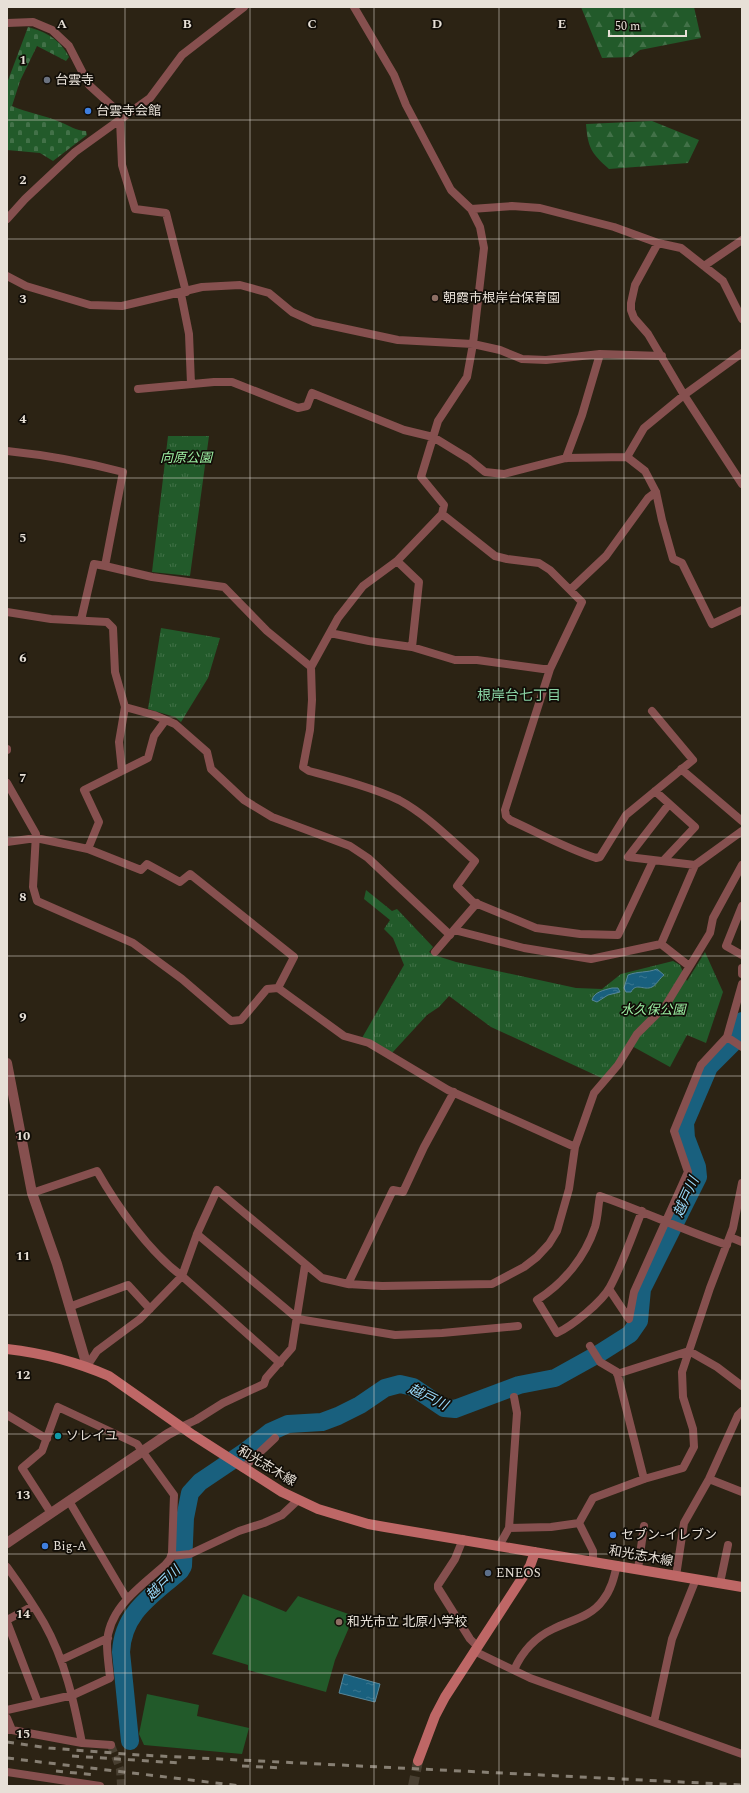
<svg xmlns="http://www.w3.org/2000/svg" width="749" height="1793" font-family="Spectral,'Noto Sans JP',serif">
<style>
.grass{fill:url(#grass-tufts)}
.forest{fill:url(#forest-firs)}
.cemetery{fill:url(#cemetery-stones)}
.garden{fill:#225a2a}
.water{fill:url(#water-ripples);stroke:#578699}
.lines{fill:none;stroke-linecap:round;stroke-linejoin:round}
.river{stroke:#19607e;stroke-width:18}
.minor-tunnel{stroke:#483f31;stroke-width:8;stroke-dasharray:8 4;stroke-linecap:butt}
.secondary-tunnel{stroke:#483f31;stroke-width:10;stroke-dasharray:10 5;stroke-linecap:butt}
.minor{stroke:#86504f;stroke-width:8}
.tertiary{stroke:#86504f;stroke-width:10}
.secondary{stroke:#be6766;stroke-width:10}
.rail{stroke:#877f73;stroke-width:3;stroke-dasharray:7 7;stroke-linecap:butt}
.grid{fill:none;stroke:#e7e0d7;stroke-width:1;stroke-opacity:0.55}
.worship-dot{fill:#6b7280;stroke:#110d07;stroke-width:1.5}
.shop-dot{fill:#3f7fe0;stroke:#110d07;stroke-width:1.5}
.education-dot{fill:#8d6e63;stroke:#110d07;stroke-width:1.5}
.culture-dot{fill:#0f9aa8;stroke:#110d07;stroke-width:1.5}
.service-dot{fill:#5c6f8a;stroke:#110d07;stroke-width:1.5}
.labels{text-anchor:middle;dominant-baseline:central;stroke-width:3.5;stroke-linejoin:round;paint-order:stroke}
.poi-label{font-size:13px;fill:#e7e0d7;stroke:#110d07;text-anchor:start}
.park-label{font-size:13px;font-style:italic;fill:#9cf0a3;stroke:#110d07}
.street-label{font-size:13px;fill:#e7e0d7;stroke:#110d07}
.neighbourhood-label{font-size:14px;fill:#8ad4a5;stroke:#110d07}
.water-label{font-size:14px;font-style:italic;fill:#97d8f9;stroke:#110d07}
.grid-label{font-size:13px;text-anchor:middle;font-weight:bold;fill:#e7e0d7;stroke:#110d07;stroke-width:3.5;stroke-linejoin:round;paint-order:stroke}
</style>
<defs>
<pattern id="grass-tufts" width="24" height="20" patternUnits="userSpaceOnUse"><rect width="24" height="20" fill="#225a2a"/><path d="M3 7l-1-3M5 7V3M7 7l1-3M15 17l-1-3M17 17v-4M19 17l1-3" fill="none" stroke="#427148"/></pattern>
<pattern id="forest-firs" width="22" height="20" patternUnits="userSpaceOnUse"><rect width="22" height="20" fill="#225a2a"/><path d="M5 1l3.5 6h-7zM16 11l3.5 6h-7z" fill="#427148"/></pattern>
<pattern id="cemetery-stones" width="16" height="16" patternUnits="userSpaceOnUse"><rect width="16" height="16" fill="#225a2a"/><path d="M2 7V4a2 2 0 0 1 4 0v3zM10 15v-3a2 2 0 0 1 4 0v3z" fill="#427148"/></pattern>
<pattern id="water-ripples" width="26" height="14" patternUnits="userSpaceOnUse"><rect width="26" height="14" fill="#19607e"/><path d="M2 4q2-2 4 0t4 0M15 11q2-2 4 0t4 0" fill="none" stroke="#3a7690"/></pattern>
</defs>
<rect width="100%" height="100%" fill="#2c2314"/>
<path class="grass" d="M 168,436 L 209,436 L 190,576 L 152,572 Z
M 161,628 L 220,638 L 208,678 L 181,722 L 175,717 L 148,709 Z
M 366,890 L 392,911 L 397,909 L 433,947 L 429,952 L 434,955 L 456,962 L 576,988 L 602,989 L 621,974 L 673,961 L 680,965 L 687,981 L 705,952 L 723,992 L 706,1043 L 687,1035 L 670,1067 L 630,1045 L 606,1080 L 491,1027 L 449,996 L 439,1007 L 427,1015 L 392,1053 L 362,1038 L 404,965 L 393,938 L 384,929 L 390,920 L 364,899 Z"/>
<path class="forest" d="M 581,7 L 694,7 L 701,38 L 640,50 L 631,57 L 602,58 Z
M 652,121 L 699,140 L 688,163 L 609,169 C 591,153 588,148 586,124 Z"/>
<path class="cemetery" d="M 28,27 C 46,32 60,39 69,57 L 66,61 L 37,46 L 20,81 L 12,106 C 28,113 44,115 60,122 C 69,125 76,131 86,131 L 87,135 L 53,161 L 40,153 L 7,150 L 7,83 Z"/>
<path class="garden" d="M 243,1594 L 286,1612 L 298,1596 L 354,1616 L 335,1660 L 326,1692 L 248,1670 L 248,1665 L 212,1654 Z
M 147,1694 L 199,1705 L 197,1716 L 249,1728 L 242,1754 L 144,1745 L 139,1734 Z"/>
<path class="water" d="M 657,969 L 664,975 C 660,978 656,985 652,987 C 644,991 636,982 631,992 L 626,992 L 624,988 L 628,975 C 638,971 647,973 657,969 Z
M 612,988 L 618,988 L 620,992 L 608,995 L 597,1002 L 592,1000 C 594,992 604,990 612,988 Z
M 344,1674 L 380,1684 L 375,1702 L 339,1693 Z"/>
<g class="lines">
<path class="river" d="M 130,1741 L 121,1652 C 123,1612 152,1596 180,1571 L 183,1566 L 185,1518 L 190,1493 L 200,1482 L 246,1451 L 270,1432 L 288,1424 L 322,1422 L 338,1416 L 360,1405 L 385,1388 L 400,1384 L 413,1387 L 444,1408 L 455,1409 L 519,1385 L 555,1378 L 600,1353 L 630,1334 L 639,1321 L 642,1289 L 698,1177 L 697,1167 L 686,1138 L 685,1123 L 709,1067 L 733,1043 L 742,1021"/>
<path class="minor-tunnel" d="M 111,1745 L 120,1769 L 121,1786"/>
<path class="secondary-tunnel" d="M 413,1786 L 418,1761"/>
<path class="minor" d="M 354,7 L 394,75 L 406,105 L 451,190 L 471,209 L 480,227 L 484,248 L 473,344 L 467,377 L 438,421 L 421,477 L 444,505 L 442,514 L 397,561 L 363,586 L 338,618 L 311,667 L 312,700 L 310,730 L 303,767 L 309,771 C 339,779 371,787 399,800 C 427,815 451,840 475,861 L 457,886 L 473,902 L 536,928 L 580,934 L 618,935 L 653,861
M 7,23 L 33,22 L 52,30 L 69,46 L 89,85 L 124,117
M 120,120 L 122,165 L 135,209 L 166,213 L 186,292
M 471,209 L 512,206 L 540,208 L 614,227 L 658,243 L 681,248 L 723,281 L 742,319
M 7,219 L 25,199 L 75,152 L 150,98 L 182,55 L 244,7
M 658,243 L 635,285 L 631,303 L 631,310 L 634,318 L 648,334 L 684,395 L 742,484
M 704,266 L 742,240
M 7,276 L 26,286 L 90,305 L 122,306 L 202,287 L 240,285 L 269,293 L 292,312 L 314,322 L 398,340 L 473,344 L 500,350 L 522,359 L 546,360 L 600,354 L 662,356
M 181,294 L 189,334 L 191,384
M 138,389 L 214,382 L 232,382 L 298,408 L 307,406 L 312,393 L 404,430 L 433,437 L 469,459 L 485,472 L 504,474 L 566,458 L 627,457 L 645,471 L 656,492 L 662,520 L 673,559 L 682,563 L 712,624 L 742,610
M 7,451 C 46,455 85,462 123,472 L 105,566 L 94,564 L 81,620
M 627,457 L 644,428 L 684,395 L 742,353
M 566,458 L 582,415 L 600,354
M 397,561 L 419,582 L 412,647
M 105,566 L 152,577 L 224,587 L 267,631 L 311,667
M 570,590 L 606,556 L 648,498 L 656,492
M 7,612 L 51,619 L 107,622 L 113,628 L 115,672 L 125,707 L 154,715 L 175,724 L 207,752 L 211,769 L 244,800 L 272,817 L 334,840 L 350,846 L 368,858 L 450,935
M 330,633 L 369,641 L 412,647 L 455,660 L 477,660 L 543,669 L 550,669 L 582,602 L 550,570 L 539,563 L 507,559 L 495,556 L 442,514
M 550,669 L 505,810 L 506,816 L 510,820 C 539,833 565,848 596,858 L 600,857 L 626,815 L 693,760 L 652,711
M 7,749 L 7,750
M 681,769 L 742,821
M 122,771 L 119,742 L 125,707
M 7,783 L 36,834 L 33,887 L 37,901 L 133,943 L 182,979 L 231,1021 L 241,1020 L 267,989 L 278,988 L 344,1036 L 369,1043 L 448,1090 L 575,1147
M 655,791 L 695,827 L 664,860
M 669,804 L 628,857 L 695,865
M 7,842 L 36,838 L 88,849 L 141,870 L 147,864 L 180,882 L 190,874 L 294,957 L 278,988
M 88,849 L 99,822 L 84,790 L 148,758 L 154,736 L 165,721
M 742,906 L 726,946 L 742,955
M 454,930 L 524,948 L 591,959 L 661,944 L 689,966
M 661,944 L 695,865 L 742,831
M 435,952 L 477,903
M 742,968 L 742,974
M 727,1037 L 742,1047
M 32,1193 L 97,1171 C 117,1206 149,1252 182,1276 L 280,1363
M 642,1211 C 632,1236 623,1263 610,1287 C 602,1302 572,1326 557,1333 L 537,1300 C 564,1283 585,1257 595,1227 C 598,1217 598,1206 600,1196 C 643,1211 683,1230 727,1245
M 197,1234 L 298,1319 L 395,1335 L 442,1333 L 518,1326
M 730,1237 L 742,1242
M 348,1284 L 393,1190 L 403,1192 L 424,1147 L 454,1092
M 609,1289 L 629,1319 L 634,1292 L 688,1172 L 674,1131 L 701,1065 L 727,1037 L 742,984
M 69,1307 L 128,1285 L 150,1309
M 590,1346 L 600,1362 L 617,1372 L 644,1479
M 87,1366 L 97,1351 L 140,1319 L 182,1276 L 197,1234 L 217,1190 L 322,1278 L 348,1284 L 382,1286 L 492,1284 L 524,1267 L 537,1257 L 549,1244 L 557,1231 L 569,1189 L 575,1147 L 594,1093 L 618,1065 L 637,1034 L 666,1005 L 710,933 L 713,918 L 742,865
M 617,1374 L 689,1351 L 717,1367 L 742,1386
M 7,1415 L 47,1439
M 181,1427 L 196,1420 L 223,1403 L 264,1384 L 266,1378 L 292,1348 L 305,1265
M 243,1468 L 275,1438
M 709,1479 L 742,1492
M 69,1501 L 127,1599
M 579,1523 L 593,1551 L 593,1561
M 509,1528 L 551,1527 L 579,1523 L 593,1498 L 644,1479 L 683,1468 L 694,1447 L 693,1429 L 683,1397 L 682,1372 L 710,1288 L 733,1228 L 742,1183
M 463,1539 L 455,1559 L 438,1585 L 438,1588 L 470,1639 L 477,1646
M 499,1546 L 509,1528 L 517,1413 L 514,1397
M 171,1556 L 190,1554 L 239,1531 L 264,1523 L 282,1515 L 298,1500
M 7,1567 C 20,1585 33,1604 44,1623 C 65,1660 74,1702 82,1743
M 638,1569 L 644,1526
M 676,1576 L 684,1523 L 709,1479 L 738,1415 L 742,1411
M 720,1583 L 728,1545
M 7,1620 L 33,1606
M 7,1622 L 38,1703
M 474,1651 L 530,1678 L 742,1754
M 61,1660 L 108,1638
M 514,1670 C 522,1652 536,1637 553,1629 C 571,1620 591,1617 603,1600 C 611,1590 614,1578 617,1565
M 7,1710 L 73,1695 L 110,1678 C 109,1667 107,1655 107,1644 C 108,1608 140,1587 165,1565 L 170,1559 L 172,1553 L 174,1495 L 137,1444 L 58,1407 L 42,1451 L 22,1468 L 51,1513
M 7,1718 L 12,1730 L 8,1730
M 654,1722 L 672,1639 L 696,1579
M 12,1730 L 82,1743 L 111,1745
M 7,1772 L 100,1786"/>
<path class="tertiary" d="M 7,1063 L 32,1193 L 57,1264 L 87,1366
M 7,1543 L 168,1434 L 181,1427"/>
<path class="secondary" d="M 7,1349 C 42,1353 77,1362 109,1376 L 193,1435 L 282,1492 L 318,1509 L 368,1524 L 385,1527 L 742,1587
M 418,1761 L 435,1716 L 445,1697 L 530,1566 L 535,1552"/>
<path class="rail" d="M 7,1742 L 49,1748 L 139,1755 L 742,1785
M 72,1756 L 180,1763
M 7,1758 L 241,1786
M 242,1766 L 284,1768
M 56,1771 L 96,1775"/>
</g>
<path class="grid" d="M 125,7 L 125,1786M 250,7 L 250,1786M 374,7 L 374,1786M 499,7 L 499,1786M 624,7 L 624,1786M 7,120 L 742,120M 7,239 L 742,239M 7,359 L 742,359M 7,478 L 742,478M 7,598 L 742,598M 7,717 L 742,717M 7,837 L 742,837M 7,956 L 742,956M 7,1076 L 742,1076M 7,1195 L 742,1195M 7,1315 L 742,1315M 7,1434 L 742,1434M 7,1554 L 742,1554M 7,1673 L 742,1673"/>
<circle class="worship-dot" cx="47" cy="80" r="4"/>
<g class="shop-dot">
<circle cx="88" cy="111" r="4"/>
<circle cx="613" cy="1535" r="4"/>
<circle cx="45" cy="1546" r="4"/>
</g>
<g class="education-dot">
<circle cx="435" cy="298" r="4"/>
<circle cx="339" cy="1622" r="4"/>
</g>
<circle class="culture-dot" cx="58" cy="1436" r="4"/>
<circle class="service-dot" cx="488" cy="1573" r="4"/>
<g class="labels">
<g class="poi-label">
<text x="55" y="80">台雲寺</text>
<text x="96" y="111">台雲寺会館</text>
<text x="443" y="298">朝霞市根岸台保育園</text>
<text x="66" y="1436">ソレイユ</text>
<text x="621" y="1535">セブン-イレブン</text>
<text x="53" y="1546">Big-A</text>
<text x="496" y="1573">ENEOS</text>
<text x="347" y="1622">和光市立 北原小学校</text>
</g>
<g class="park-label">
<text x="186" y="458">向原公園</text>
<text x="653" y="1010">水久保公園</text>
</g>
<g class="street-label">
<text transform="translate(267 1466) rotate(31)">和光志木線</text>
<text transform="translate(641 1556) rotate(10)">和光志木線</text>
</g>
<g class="neighbourhood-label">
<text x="519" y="695">根岸台七丁目</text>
</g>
<g class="water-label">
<text transform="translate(686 1197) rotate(-66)">越戸川</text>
<text transform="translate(428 1397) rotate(26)">越戸川</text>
<text transform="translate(163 1583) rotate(-45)">越戸川</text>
</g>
</g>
<g class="grid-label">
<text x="62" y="28">A</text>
<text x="187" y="28">B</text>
<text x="312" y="28">C</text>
<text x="437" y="28">D</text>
<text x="562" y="28">E</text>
<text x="23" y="64">1</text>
<text x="23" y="184">2</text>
<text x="23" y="303">3</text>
<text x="23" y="423">4</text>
<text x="23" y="542">5</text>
<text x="23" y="662">6</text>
<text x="23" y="782">7</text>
<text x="23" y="901">8</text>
<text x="23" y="1021">9</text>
<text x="23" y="1140">10</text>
<text x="23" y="1260">11</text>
<text x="23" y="1379">12</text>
<text x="23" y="1499">13</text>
<text x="23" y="1618">14</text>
<text x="23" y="1738">15</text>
</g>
<rect width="749" height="1793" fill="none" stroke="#e7e0d7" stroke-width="16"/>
<path d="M609 30v6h77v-6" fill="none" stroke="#e7e0d7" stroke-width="2"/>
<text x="615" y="30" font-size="12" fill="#e7e0d7" stroke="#110d07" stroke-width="3" paint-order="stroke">50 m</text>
</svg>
